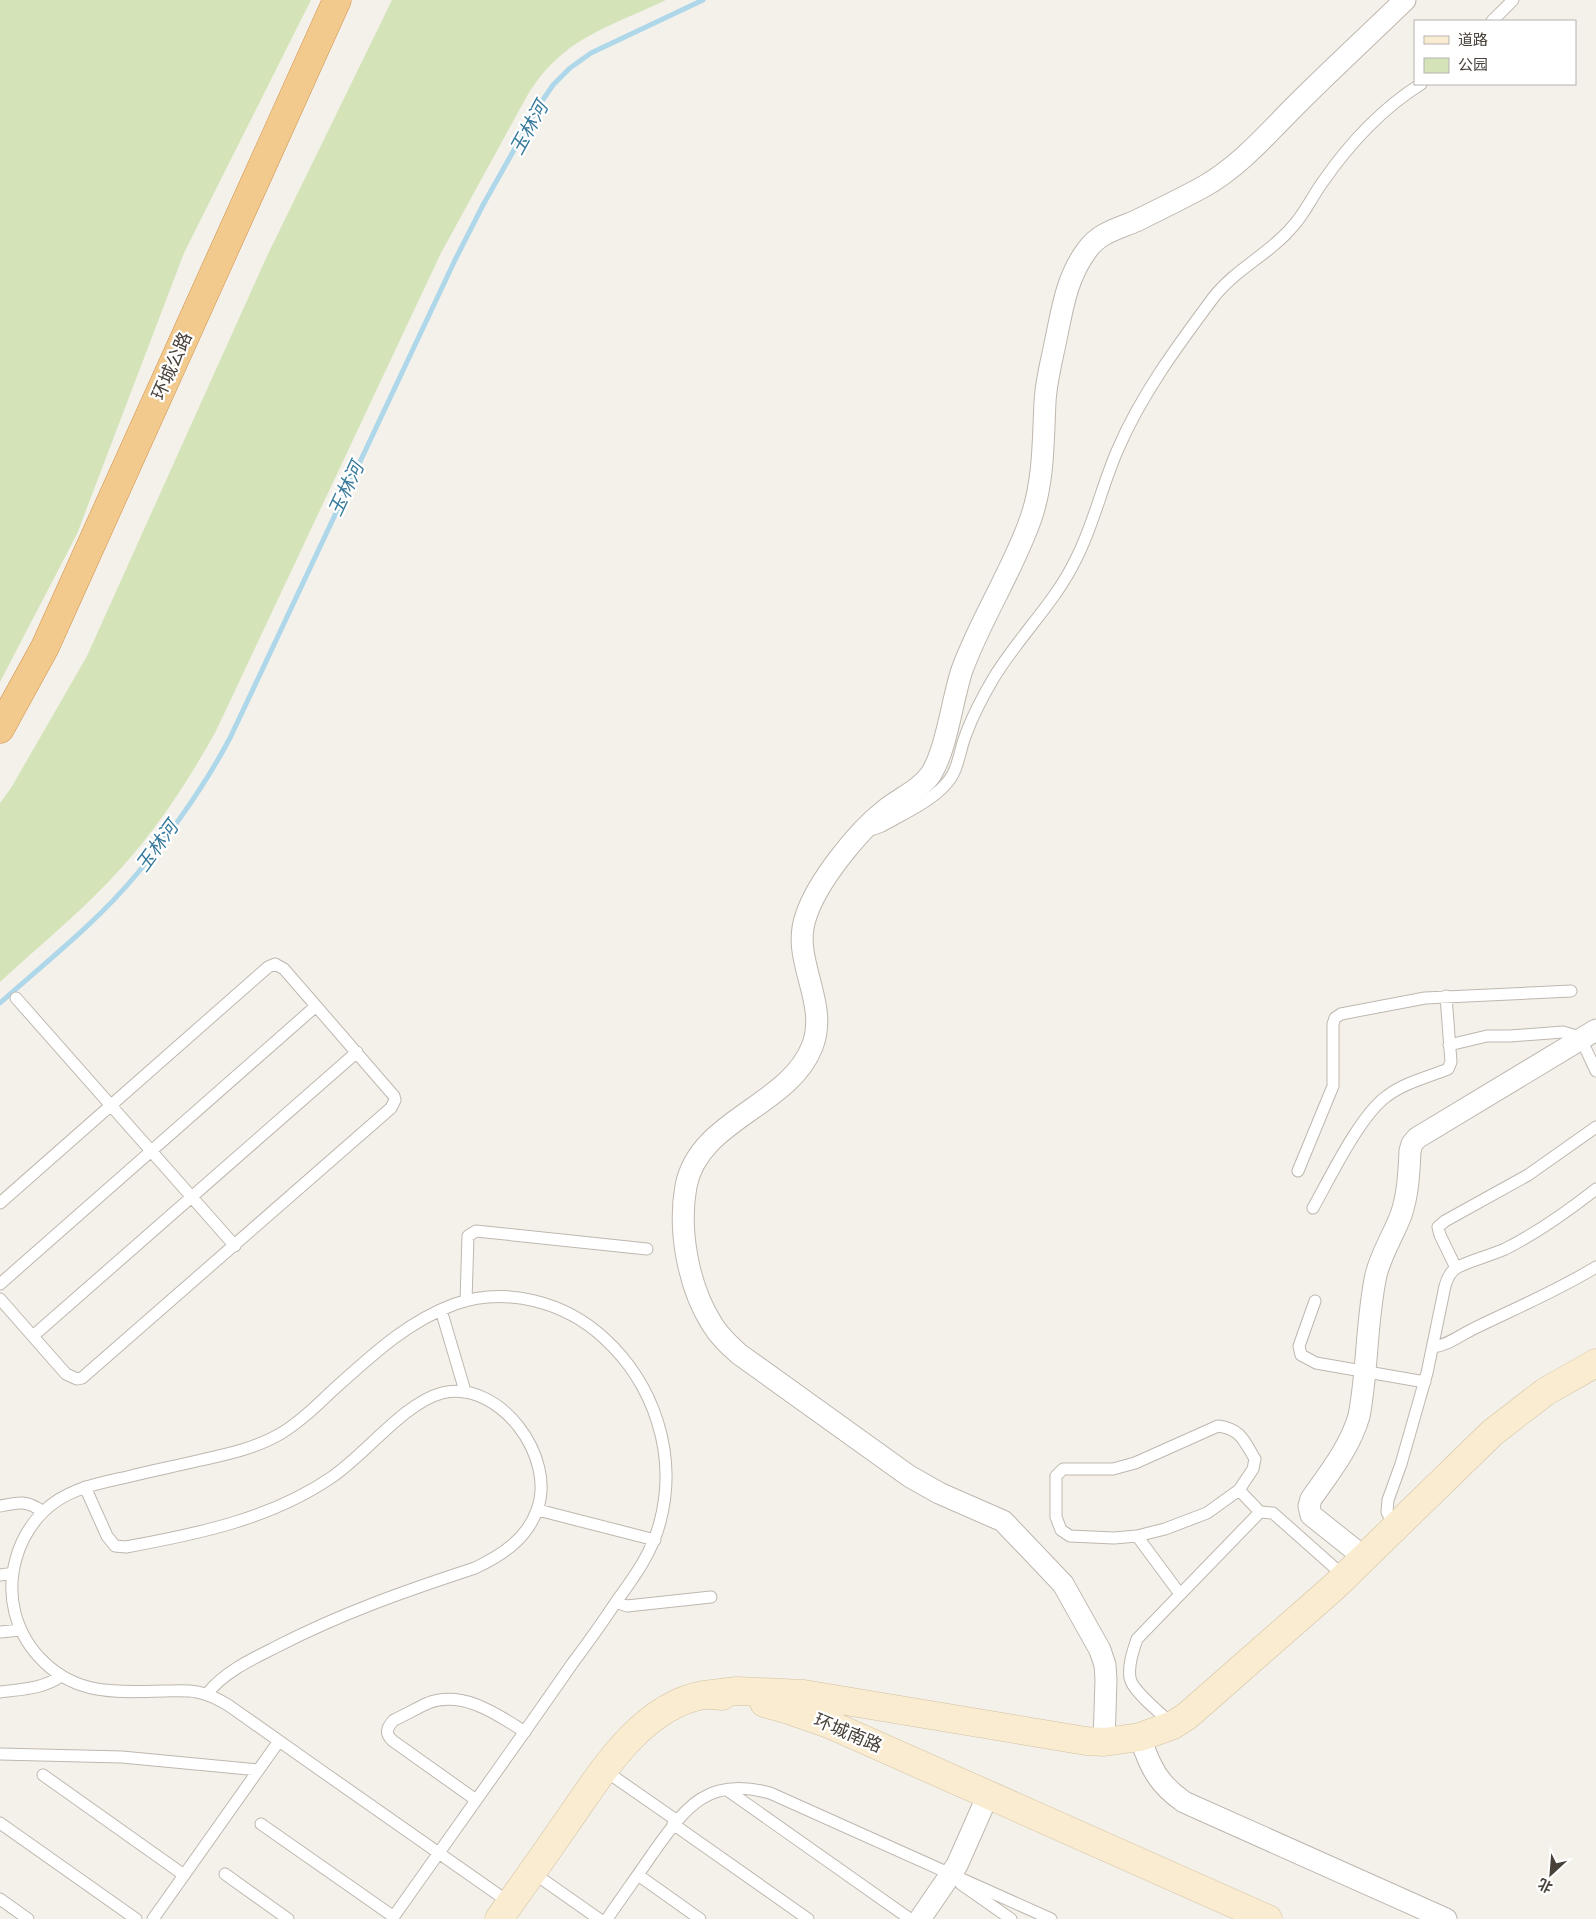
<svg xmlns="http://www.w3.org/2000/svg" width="1596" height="1919" font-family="'Fira Sans','Noto Sans SC',sans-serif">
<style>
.green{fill:#d4e4b8}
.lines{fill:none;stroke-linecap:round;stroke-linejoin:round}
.stream{stroke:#aed7ea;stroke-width:5}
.service-casing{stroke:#bfb7af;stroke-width:13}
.minor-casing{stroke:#bfb7af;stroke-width:23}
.secondary-casing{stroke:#d2c1a1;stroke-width:29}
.trunk-casing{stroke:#cf924a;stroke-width:29}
.service{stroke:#fff;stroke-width:11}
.minor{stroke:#fff;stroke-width:21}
.secondary{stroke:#faecd0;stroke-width:28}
.trunk{stroke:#f2ca8e;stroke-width:28}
.labels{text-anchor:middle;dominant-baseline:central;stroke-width:4.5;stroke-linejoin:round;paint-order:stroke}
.street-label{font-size:18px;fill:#48413a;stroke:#fff}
.water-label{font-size:19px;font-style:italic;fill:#387a9b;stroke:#fff}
</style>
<rect width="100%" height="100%" fill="#f4f1eb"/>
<path class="green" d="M 0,0 L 311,0 L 184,253 L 77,534 L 0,682 Z
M 392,0 L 666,0 C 633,16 586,32 559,57 C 546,68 536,81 527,96 L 441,253 L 216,731 C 190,778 159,826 123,866 C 86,908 41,944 0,982 L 0,803 L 11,788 L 87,656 L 267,256 Z"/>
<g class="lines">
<path class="stream" d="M 0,1003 C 46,962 96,923 136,875 C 171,833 204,787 230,738 L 455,260 L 483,205 L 540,104 L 553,85 L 570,68 L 591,53 L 703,0"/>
<defs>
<path id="service" d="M 1492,21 L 1513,0
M 868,828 L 874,829 L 882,826 C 901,815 930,802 945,785 C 959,771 959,751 966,734 C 973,715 983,696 993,679 C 1018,637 1055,603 1076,559 C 1094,524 1102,485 1118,449 C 1141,395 1178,345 1213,298 C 1235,269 1270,254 1293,226 C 1305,213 1312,197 1322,183 C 1349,144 1381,109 1421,84
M 16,998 L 235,1246
M 1449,1045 L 1487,1036 L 1510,1036 L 1563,1032 L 1573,1035 L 1581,1039 L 1596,1071
M 1298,1171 L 1333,1086 L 1333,1024 L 1335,1018 L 1341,1014 L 1425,998 L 1571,991
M 0,1203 L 268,967 L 275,964 L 284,969 L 394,1096 L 395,1100 L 391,1108 L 82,1378 L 77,1379 L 66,1374 L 0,1299
M 1313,1208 C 1330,1178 1360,1115 1387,1096 C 1404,1083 1428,1077 1448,1069 L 1451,1062 L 1446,996
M 1456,1268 L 1440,1235 L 1438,1227 L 1445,1221 L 1528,1175 L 1596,1127
M 0,1284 L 316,1006
M 466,1301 L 468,1236 L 476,1231 L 647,1249
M 1315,1301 L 1299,1346 L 1301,1355 L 1316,1363 L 1425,1382
M 441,1310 L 465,1391
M 33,1336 L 357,1052
M 1433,1347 C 1449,1345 1460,1335 1475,1328 C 1516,1308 1557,1291 1596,1267
M 1218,1426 C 1241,1429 1244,1441 1255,1459 L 1253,1469 L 1239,1490 L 1207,1513 L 1165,1529 L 1137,1536 L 1114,1538 L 1070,1536 L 1061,1530 L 1056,1517 L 1056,1476 L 1063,1469 L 1113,1469 L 1135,1463 Z
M 85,1487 L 107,1536 L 115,1546 L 126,1547 C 197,1534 271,1519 332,1477 C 366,1454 404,1403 442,1393 C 500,1379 557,1458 537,1510 C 527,1539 502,1555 475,1568 C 405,1591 342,1613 276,1647 C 252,1659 224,1672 207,1694
M 1239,1490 L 1260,1512
M 0,1506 C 19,1502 27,1500 43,1512
M 538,1510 L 655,1540
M 1395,1528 L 1387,1512 L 1388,1500 L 1401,1464 L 1427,1373 L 1445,1286 C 1447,1279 1450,1271 1458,1267 C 1472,1260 1489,1256 1505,1249 C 1537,1233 1568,1211 1596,1189
M 1137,1536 L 1180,1594
M 0,1575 L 13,1573
M 616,1602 L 627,1606 L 711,1597
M 0,1632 L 21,1630
M 0,1692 C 22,1689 43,1689 61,1676
M 1173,1725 C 1163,1715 1132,1691 1130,1678 C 1128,1665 1133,1651 1137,1639 L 1260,1512 L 1273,1513 L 1345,1577
M 0,1754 L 122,1757 L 258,1770
M 604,1770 L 676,1820
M 43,1775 L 184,1875
M 727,1790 L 910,1919
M 476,1800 L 393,1741 C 385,1734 386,1728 394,1720 C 405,1715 417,1708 428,1703 C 463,1690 497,1714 525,1732
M 0,1823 L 136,1919
M 261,1824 L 394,1917
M 673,1824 L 808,1919
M 532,1872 L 599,1919
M 225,1874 L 288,1919
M 638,1875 L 700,1919
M 961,1884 L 1011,1919
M 0,1899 L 28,1919
M 153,1919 L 279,1741
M 392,1919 C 452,1834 513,1749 572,1664 C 587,1644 602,1623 616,1602 C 634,1577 652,1553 660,1522 C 678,1454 654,1384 604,1338 C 565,1302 506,1286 455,1304 C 406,1322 370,1357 332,1391 C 316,1406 300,1422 280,1434 C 256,1448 228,1454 201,1460 C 176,1466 151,1471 127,1477 C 96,1484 66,1489 43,1512 C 17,1538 6,1578 15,1613 C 20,1632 31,1650 45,1663 C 80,1696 119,1692 164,1691 C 175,1691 186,1690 197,1692 C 209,1694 218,1699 228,1705 C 322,1771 416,1838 510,1903
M 607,1919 C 622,1897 638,1875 653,1853 C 686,1807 707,1776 770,1793 L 1051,1919"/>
<path id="minor" d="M 1365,1558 L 1311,1515 L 1309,1506 L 1311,1499 C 1330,1472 1350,1447 1359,1416 C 1368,1369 1366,1322 1376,1275 C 1381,1254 1393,1236 1401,1215 C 1408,1195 1409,1173 1410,1151 L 1412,1144 L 1417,1138 L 1596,1030
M 1140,1737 C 1150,1767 1158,1784 1184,1802 L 1446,1919
M 1104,1742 L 1106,1680 L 1105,1665 L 1100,1650 L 1063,1584 L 1003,1521 L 939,1493 L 909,1476 L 739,1354 C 729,1345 719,1336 712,1324 C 688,1286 678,1230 686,1186 C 699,1119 788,1107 812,1047 C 830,1002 790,960 806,916 C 817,882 857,832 885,810 C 900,798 920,790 931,774 C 947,748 952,700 962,670 C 981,618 1013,570 1031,518 C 1044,480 1043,441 1045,402 C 1046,382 1051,363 1055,344 C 1062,311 1066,278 1087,250 C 1099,233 1117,229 1136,221 C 1158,210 1181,199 1203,187 C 1240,166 1267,134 1297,104 C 1332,69 1369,35 1405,0
M 920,1919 L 957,1865 L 988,1795"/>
<path id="secondary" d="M 704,1695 L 737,1691 L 804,1694 L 1086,1741 L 1104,1742 L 1140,1737 L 1173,1725 L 1187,1716 L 1334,1587 L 1492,1433 L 1545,1392 L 1596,1363
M 764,1703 L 789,1710 L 829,1724 L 1268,1919
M 499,1919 C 521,1888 543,1857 565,1825 C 599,1777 639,1707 703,1695 C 709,1694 716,1696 722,1696"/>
<path id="trunk" d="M 0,729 L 45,647 L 337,0"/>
</defs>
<use href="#service" class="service-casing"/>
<use href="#minor" class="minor-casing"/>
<use href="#secondary" class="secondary-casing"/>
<use href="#trunk" class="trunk-casing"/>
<use href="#service" class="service"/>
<use href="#minor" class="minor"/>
<use href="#secondary" class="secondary"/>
<use href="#trunk" class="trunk"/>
</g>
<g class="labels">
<g class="street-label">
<text transform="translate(172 366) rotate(-66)">环城公路</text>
<text transform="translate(848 1733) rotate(23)">环城南路</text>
</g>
<g class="water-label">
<text transform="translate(529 128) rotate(-61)">玉林河</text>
<text transform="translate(346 489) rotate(-65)">玉林河</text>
<text transform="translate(157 846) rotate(-54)">玉林河</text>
</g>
</g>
<rect x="1414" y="20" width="162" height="65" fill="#ffffff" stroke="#b6b3b0"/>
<rect x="1424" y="36" width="25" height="8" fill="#faecd0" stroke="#b6b3b0"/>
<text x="1458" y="45" font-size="15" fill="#48413a">道路</text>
<rect x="1424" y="58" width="25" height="15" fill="#d4e4b8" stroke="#b6b3b0"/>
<text x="1458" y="70" font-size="15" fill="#48413a">公园</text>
<g transform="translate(1551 1874) rotate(206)" stroke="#ffffff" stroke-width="4" paint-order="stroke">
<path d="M0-4L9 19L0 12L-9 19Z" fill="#48413a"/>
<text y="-8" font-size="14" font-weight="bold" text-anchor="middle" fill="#48413a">北</text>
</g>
</svg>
